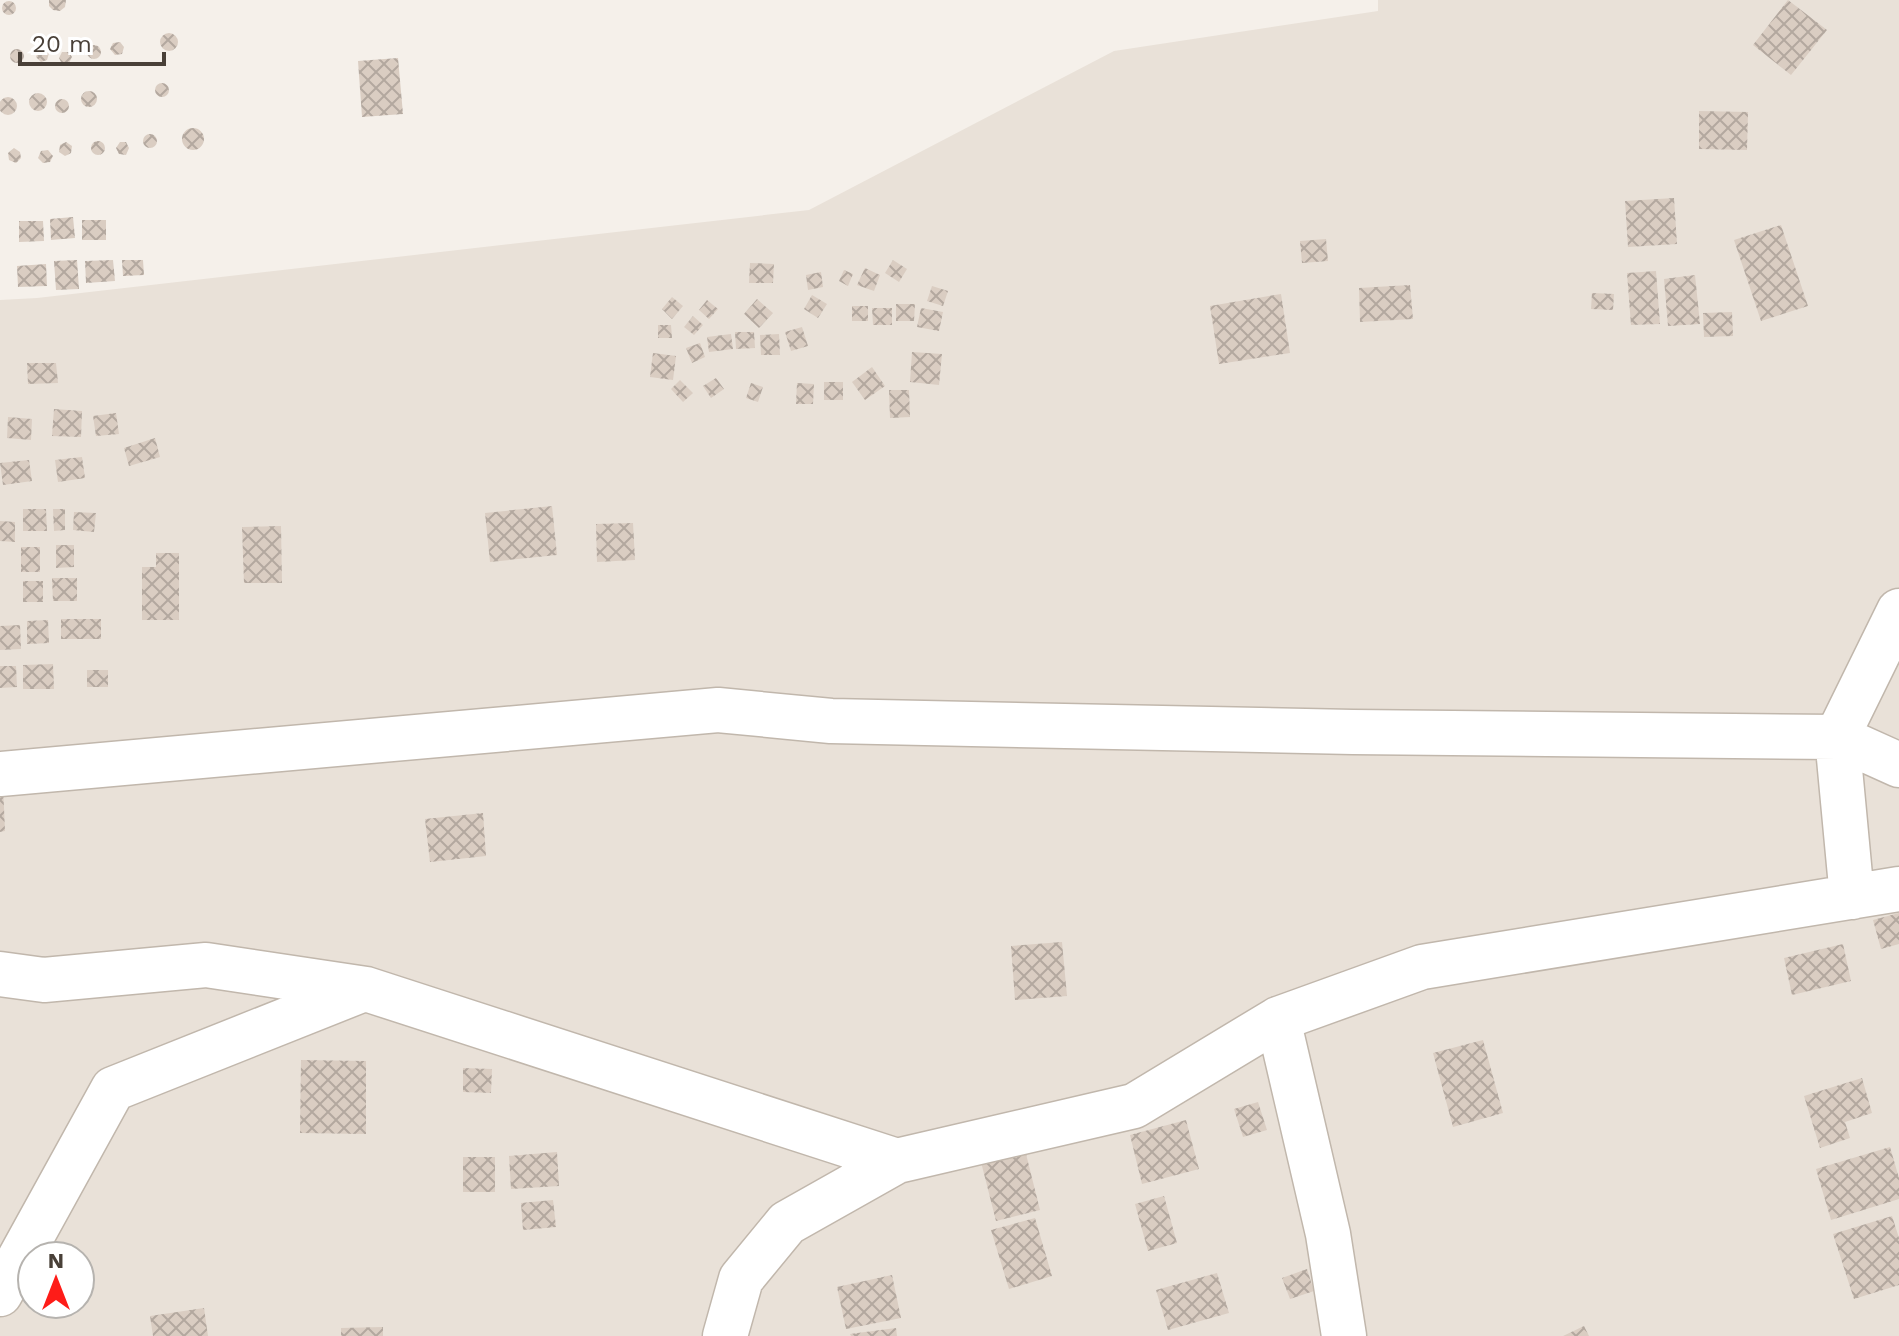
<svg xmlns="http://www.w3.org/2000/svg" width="1899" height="1336" font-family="'Work Sans',sans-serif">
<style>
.residential{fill:#e9e1d8;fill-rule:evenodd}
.building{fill:url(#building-cross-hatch)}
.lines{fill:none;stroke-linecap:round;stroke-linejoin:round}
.minor-casing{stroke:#c1b7ac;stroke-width:47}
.minor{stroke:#fff;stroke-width:44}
</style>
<defs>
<pattern id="building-cross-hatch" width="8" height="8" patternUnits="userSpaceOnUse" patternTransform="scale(2)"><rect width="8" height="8" fill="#dacdc2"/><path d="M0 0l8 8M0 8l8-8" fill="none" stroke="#b3a89f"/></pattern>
</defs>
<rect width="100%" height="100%" fill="#f5f0ea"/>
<path class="residential" d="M 1378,0 L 1899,0 L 1899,1336 L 0,1336 L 0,300 L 37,298 L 809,210 L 1114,51 L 1378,11 ZM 32,1256 L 80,1256 L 80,1304 L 32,1304 Z"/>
<path class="building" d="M 49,0 L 66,0 L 65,7 L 60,11 L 53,10 L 49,6 Z
M 1788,0 L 1827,30 L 1791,75 L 1753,45 Z
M2 8a7 7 0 1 1 14 0a7 7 0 1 1-14 0Z
M160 42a9 9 0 1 1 18 0a9 9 0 1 1-18 0Z
M 120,42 L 124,47 L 122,54 L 115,55 L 110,49 L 113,43 Z
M87 52a7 7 0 1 1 14 0a7 7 0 1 1-14 0Z
M 44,48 L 49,53 L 47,60 L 41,62 L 36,57 L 38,51 Z
M10 56a7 7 0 1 1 14 0a7 7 0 1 1-14 0Z
M 62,52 L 69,52 L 72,57 L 69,63 L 62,64 L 59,58 Z
M 398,58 L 403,114 L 362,117 L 358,61 Z
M155 90a7 7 0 1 1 14 0a7 7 0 1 1-14 0Z
M81 99a8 8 0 1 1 16 0a8 8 0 1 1-16 0Z
M29 102a9 9 0 1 1 18 0a9 9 0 1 1-18 0Z
M-1 106a9 9 0 1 1 18 0a9 9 0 1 1-18 0Z
M55 106a7 7 0 1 1 14 0a7 7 0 1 1-14 0Z
M 1699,111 L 1748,112 L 1747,150 L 1699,149 Z
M182 139a11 11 0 1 1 22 0a11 11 0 1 1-22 0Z
M143 141a7 7 0 1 1 14 0a7 7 0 1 1-14 0Z
M91 148a7 7 0 1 1 14 0a7 7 0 1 1-14 0Z
M 66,142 L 72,146 L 71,153 L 65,156 L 59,152 L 60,145 Z
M 120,142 L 126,142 L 129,148 L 126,155 L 119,154 L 116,148 Z
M 14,148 L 20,152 L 21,158 L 16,163 L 9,160 L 8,153 Z
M 48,150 L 53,156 L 50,162 L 43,163 L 38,158 L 41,151 Z
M 1674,198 L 1677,244 L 1628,247 L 1625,201 Z
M 73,217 L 75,238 L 51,240 L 50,219 Z
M 82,220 L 106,220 L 106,240 L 82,240 Z
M 19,221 L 43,221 L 44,241 L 19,242 Z
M 1781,225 L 1808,306 L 1761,321 L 1734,240 Z
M 1326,239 L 1328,261 L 1302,263 L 1300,241 Z
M 77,260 L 79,289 L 56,290 L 54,261 Z
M 113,260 L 115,281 L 86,283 L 85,261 Z
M 122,260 L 143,260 L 144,275 L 123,276 Z
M 893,260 L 907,269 L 899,282 L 885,273 Z
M 750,263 L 774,264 L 773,283 L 749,283 Z
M 46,264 L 47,286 L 18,287 L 17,266 Z
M 865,268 L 880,275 L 874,291 L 857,285 Z
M 844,270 L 853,274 L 848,286 L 839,281 Z
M 1656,271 L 1660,324 L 1631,325 L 1627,273 Z
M 821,272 L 823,287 L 808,290 L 806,275 Z
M 1695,275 L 1700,324 L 1668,326 L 1664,279 Z
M 1410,285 L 1413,319 L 1360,322 L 1359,288 Z
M 932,286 L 948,291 L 943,306 L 927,301 Z
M 1592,293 L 1614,294 L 1613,310 L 1591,309 Z
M 1281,294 L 1290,353 L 1219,364 L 1210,306 Z
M 812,295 L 827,304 L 818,318 L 804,309 Z
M 672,297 L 683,306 L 672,319 L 662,309 Z
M 757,299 L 773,313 L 759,328 L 744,314 Z
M 707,300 L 718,309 L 709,319 L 699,310 Z
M 896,304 L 915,304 L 914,321 L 896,321 Z
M 852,306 L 868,306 L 868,321 L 852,321 Z
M 872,308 L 892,308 L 892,325 L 873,325 Z
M 921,308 L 943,312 L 939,331 L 917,327 Z
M 1732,312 L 1733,336 L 1704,337 L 1703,313 Z
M 693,316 L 703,325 L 694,335 L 684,327 Z
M 658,325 L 671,325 L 672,338 L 658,338 Z
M 802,327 L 808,346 L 791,351 L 785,332 Z
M 735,332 L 754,332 L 755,348 L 736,349 Z
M 731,334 L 733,349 L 709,352 L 707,337 Z
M 779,334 L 780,355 L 761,355 L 760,335 Z
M 700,343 L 705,357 L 692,363 L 686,348 Z
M 912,352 L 942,354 L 939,385 L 910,382 Z
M 653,353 L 676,356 L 673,380 L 650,377 Z
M 27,363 L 56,363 L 58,383 L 28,384 Z
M 872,367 L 885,386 L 865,400 L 852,382 Z
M 716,378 L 724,389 L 711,398 L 703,386 Z
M 680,380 L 693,393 L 683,402 L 671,389 Z
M 824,382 L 843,382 L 843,400 L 824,400 Z
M 751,383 L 763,387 L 758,402 L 746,398 Z
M 797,383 L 814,384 L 813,404 L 796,404 Z
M 889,390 L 909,390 L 910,417 L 890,418 Z
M 54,409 L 82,411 L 81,437 L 52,436 Z
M 116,413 L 119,434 L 96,436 L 93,416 Z
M 8,417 L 32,419 L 31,440 L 7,438 Z
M 155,438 L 160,457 L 129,466 L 124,448 Z
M 82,457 L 85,478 L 58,482 L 55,460 Z
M 29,460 L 32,481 L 3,485 L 0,463 Z
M 552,506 L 557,555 L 490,562 L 485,513 Z
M 23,509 L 46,509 L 47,531 L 23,531 Z
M 53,509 L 65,509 L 65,530 L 54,531 Z
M 74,512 L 96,513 L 94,532 L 73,530 Z
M 0,521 L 15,522 L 15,542 L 0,541 Z
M 633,523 L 635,560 L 597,562 L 596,524 Z
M 281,526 L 282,583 L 244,583 L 242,527 Z
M 56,545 L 74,545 L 74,567 L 56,568 Z
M 21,547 L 40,547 L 40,572 L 21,572 Z
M 156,553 L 179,553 L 179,620 L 142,620 L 142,567 L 156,567 Z
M 52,578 L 77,578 L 77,601 L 53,601 Z
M 23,581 L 43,581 L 43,602 L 23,602 Z
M 61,619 L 101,619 L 101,639 L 61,639 Z
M 48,620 L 49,643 L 27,644 L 27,621 Z
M 20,625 L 21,649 L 0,650 L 0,626 Z
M 53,664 L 54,689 L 23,689 L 23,665 Z
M 0,666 L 16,666 L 17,687 L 0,688 Z
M 87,670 L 108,670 L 108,687 L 87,687 Z
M 3,785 L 5,831 L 0,832 L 0,786 Z
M 483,813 L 486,856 L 430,862 L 425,819 Z
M 1899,913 L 1899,944 L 1881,949 L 1873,920 Z
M 1062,942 L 1067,996 L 1015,1000 L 1011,946 Z
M 1843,944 L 1851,981 L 1792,995 L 1784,958 Z
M 1483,1040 L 1503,1113 L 1453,1127 L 1433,1053 Z
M 301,1060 L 366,1061 L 366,1134 L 300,1133 Z
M 463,1068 L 492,1069 L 491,1093 L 463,1092 Z
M 1862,1078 L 1872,1113 L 1845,1122 L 1850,1138 L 1820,1148 L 1804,1096 Z
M 1258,1102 L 1267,1130 L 1243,1137 L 1234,1109 Z
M 1186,1120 L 1199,1169 L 1142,1184 L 1130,1135 Z
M 1890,1147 L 1899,1178 L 1899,1199 L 1831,1220 L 1816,1169 Z
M 1025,1150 L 1040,1210 L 996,1221 L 981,1162 Z
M 557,1152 L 559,1186 L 511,1189 L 509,1156 Z
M 463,1157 L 495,1157 L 495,1192 L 463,1192 Z
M 1164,1196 L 1177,1243 L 1148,1251 L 1135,1204 Z
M 553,1200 L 556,1227 L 523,1230 L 521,1203 Z
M 1892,1216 L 1899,1238 L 1899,1285 L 1854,1299 L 1833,1234 Z
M 1035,1218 L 1052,1276 L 1009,1289 L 991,1230 Z
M 1307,1269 L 1314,1291 L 1290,1299 L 1282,1278 Z
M 1217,1273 L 1229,1313 L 1168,1330 L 1156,1290 Z
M 892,1275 L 901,1318 L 846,1329 L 837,1287 Z
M 204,1308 L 208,1336 L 153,1336 L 150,1316 Z
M 1584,1326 L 1589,1336 L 1563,1336 Z
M 383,1327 L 383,1336 L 341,1336 L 341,1328 Z
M 896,1328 L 897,1336 L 851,1336 L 850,1334 Z"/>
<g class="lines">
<defs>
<path id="minor" d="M 0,774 L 718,710 L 831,721 L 1353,732 L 1837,737 L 1899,765
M 1852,897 L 1837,737 L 1899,611
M 0,974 L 44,980 L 206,965 L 366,989 L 897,1161
M 1278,1019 L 1328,1234 L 1344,1336
M 0,1294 L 113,1089 L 364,989
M 725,1336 L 741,1279 L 787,1223 L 897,1161 L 1134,1106 L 1278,1019 L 1422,967 L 1899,889"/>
</defs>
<use href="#minor" class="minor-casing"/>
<use href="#minor" class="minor"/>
</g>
<g transform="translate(56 1280)"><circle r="38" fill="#ffffff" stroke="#b6b3af" stroke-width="2"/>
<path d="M0-6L14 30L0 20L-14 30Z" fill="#fe1c18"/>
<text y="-12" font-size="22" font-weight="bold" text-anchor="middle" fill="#494038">N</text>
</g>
<path d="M20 52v12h144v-12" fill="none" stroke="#494038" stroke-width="4"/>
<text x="32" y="52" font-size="24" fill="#494038" stroke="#ffffff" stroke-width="6" paint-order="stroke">20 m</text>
</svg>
